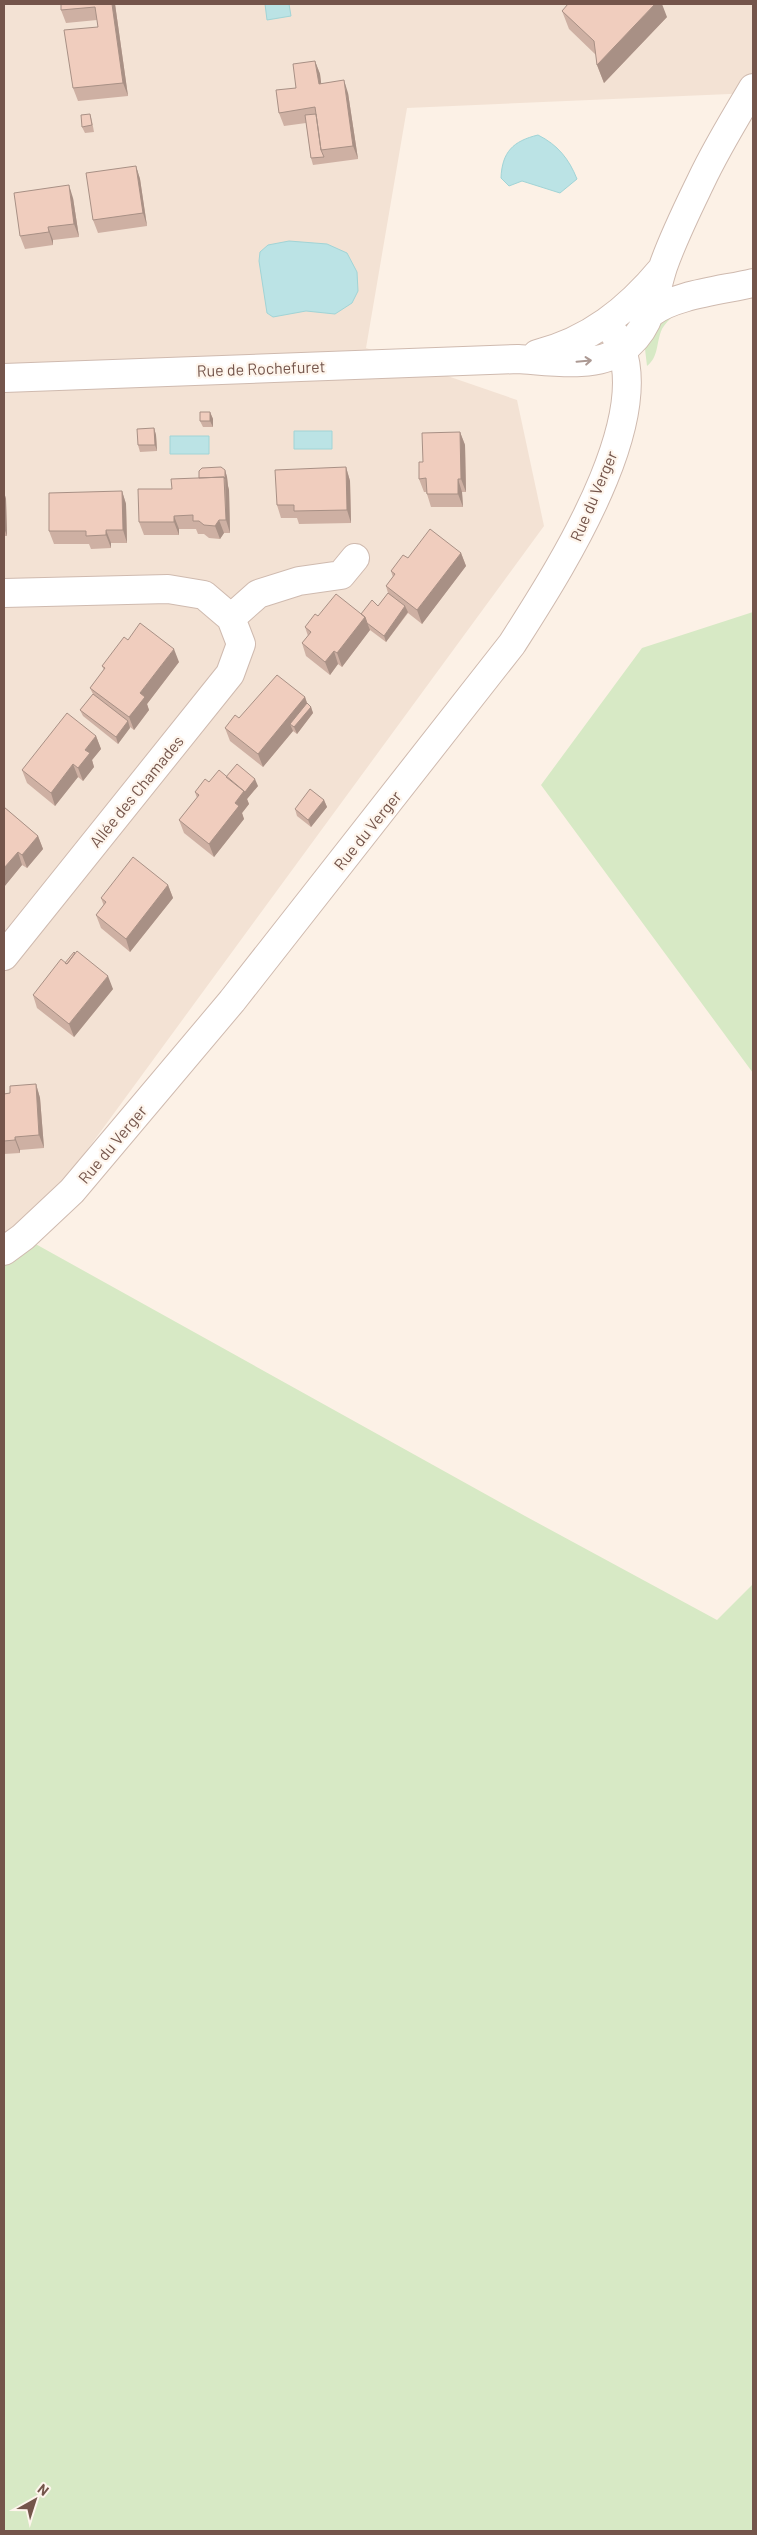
<svg xmlns="http://www.w3.org/2000/svg" width="757" height="2535" font-family="Barlow,sans-serif">
<style>
.residential{fill:#f3e2d4}
.green{fill:#d7e9c5}
.water{fill:#bbe3e5;stroke:#a1d4d6}
.lines{fill:none;stroke-linecap:round;stroke-linejoin:round}
.street-casing{stroke:#cfbaaf;stroke-width:30}
.street{stroke:#fff;stroke-width:28}
.wall{fill:#ceb0a3}
.shaded-wall{fill:#a89085}
.building{fill:#f0cdbe;stroke:#a89085}
.oneway{stroke:#ac9993}
.labels{text-anchor:middle;dominant-baseline:central;stroke-width:4.5;stroke-linejoin:round;paint-order:stroke}
.street-label{font-size:16px;fill:#74554b;stroke:#fef5ec}
</style>
<rect width="100%" height="100%" fill="#fcf1e6"/>
<path class="residential" d="M 4,4 L 753,4 L 753,93 L 407,108 L 366,348 L 517,400 L 544,526 L 71,1172 L 4,1251 Z"/>
<path class="green" d="M 679,311 C 673,316 666,322 662,329 C 656,342 659,357 647,366 L 645,349 L 657,325 Z
M 753,612 L 753,1073 L 541,785 L 642,648 Z
M 23,1237 L 525,1516 L 717,1620 L 753,1584 L 753,2531 L 4,2531 L 4,1251 Z"/>
<path class="water" d="M 265,4 L 289,4 L 291,16 L 267,20 Z
M 538,135 C 558,145 569,159 577,179 L 560,193 L 522,181 L 509,186 L 501,178 C 502,152 513,141 538,135 Z
M 289,241 L 327,244 L 347,253 L 357,272 L 358,291 L 352,303 L 335,314 L 306,311 L 273,317 L 267,313 L 259,261 L 260,252 L 268,245 Z
M 294,431 L 332,431 L 332,449 L 294,449 Z
M 170,436 L 209,436 L 209,454 L 170,454 Z"/>
<g class="lines">
<defs>
<path id="street" d="M 651,313 C 673,295 724,290 753,283
M 537,354 C 589,341 628,310 662,269
M 4,378 L 518,359 C 550,361 595,369 622,350 C 652,329 653,298 663,267 C 673,238 688,208 701,181 C 716,149 735,118 753,88
M 4,593 L 168,589 L 204,595 L 231,618 L 241,644 L 230,674 L 4,956
M 231,618 L 258,594 L 299,581 L 341,575 L 355,558
M 4,1251 L 23,1237 L 72,1191 L 232,1001 L 512,644 C 554,578 675,396 606,323"/>
</defs>
<use href="#street" class="street-casing"/>
<use href="#street" class="street"/>
</g>
<path class="wall" d="M 61,4 L 115,4 L 128,96 L 78,101 L 73,88 L 98,27 L 97,20 L 66,23 L 61,10 Z
M 562,11 L 667,17 L 604,83 L 597,65 L 596,55 L 569,29 Z
M 315,61 L 320,74 L 321,84 L 348,93 L 358,159 L 313,165 L 311,158 L 306,123 L 284,126 L 279,113 Z
M 90,114 L 92,121 L 94,132 L 85,133 L 82,127 Z
M 136,166 L 140,179 L 147,226 L 98,233 L 93,220 Z
M 73,198 L 79,237 L 53,240 L 53,245 L 25,249 L 20,236 Z
M 210,412 L 213,419 L 213,427 L 203,427 L 200,421 Z
M 154,428 L 156,435 L 157,451 L 140,452 L 138,445 Z
M 460,432 L 465,445 L 466,492 L 462,492 L 463,507 L 431,507 L 427,494 L 426,492 L 424,492 L 419,479 L 423,462 Z
M 346,467 L 350,481 L 351,523 L 299,524 L 297,518 L 281,518 L 277,505 Z
M 225,470 L 227,477 L 228,486 L 229,490 L 230,533 L 224,533 L 220,539 L 209,538 L 204,534 L 198,534 L 196,529 L 179,529 L 179,535 L 144,535 L 139,522 L 172,489 L 199,478 Z
M 122,491 L 126,504 L 127,543 L 111,543 L 111,548 L 91,549 L 89,544 L 54,544 L 49,531 Z
M 4,492 L 6,499 L 7,536 L 4,536 Z
M 461,553 L 466,566 L 422,624 L 408,613 L 386,642 L 370,630 L 342,667 L 338,664 L 330,675 L 306,656 L 302,643 L 308,636 L 305,627 L 318,616 L 361,614 L 378,606 L 388,593 L 386,586 L 393,577 L 391,571 L 408,558 Z
M 128,640 L 179,662 L 147,704 L 149,710 L 134,730 L 130,727 L 118,744 L 83,716 L 80,710 L 93,694 L 90,688 L 104,670 L 102,666 Z
M 305,697 L 307,703 L 311,707 L 313,713 L 297,734 L 293,731 L 263,767 L 230,741 L 225,728 L 239,718 Z
M 96,736 L 101,749 L 92,760 L 94,767 L 83,781 L 78,777 L 55,806 L 27,783 L 22,770 Z
M 226,777 L 258,786 L 247,799 L 249,804 L 242,813 L 244,819 L 214,857 L 184,833 L 179,820 L 197,798 L 195,792 Z
M 324,800 L 327,807 L 311,827 L 297,816 L 295,809 Z
M 4,807 L 38,836 L 43,849 L 27,868 L 22,865 L 4,887 Z
M 168,885 L 173,898 L 130,952 L 101,928 L 96,915 L 104,906 L 101,898 Z
M 65,963 L 113,989 L 74,1037 L 37,1008 L 33,995 Z
M 36,1084 L 40,1098 L 44,1148 L 20,1150 L 20,1153 L 4,1154 L 4,1094 L 10,1093 Z"/>
<path class="shaded-wall" d="M 112,4 L 115,4 L 128,96 L 123,83 Z
M 655,4 L 662,4 L 667,17 L 604,83 L 597,65 Z
M 315,61 L 320,74 L 323,98 L 319,84 Z
M 344,80 L 348,93 L 358,159 L 353,146 Z
M 136,166 L 140,179 L 147,226 L 143,213 Z
M 69,185 L 73,198 L 79,237 L 74,224 Z
M 48,227 L 53,240 L 53,245 L 49,232 Z
M 210,412 L 213,419 L 213,427 L 210,421 Z
M 154,428 L 156,435 L 157,451 L 155,445 Z
M 460,432 L 465,445 L 466,492 L 461,479 Z
M 346,467 L 350,481 L 351,523 L 347,510 Z
M 225,470 L 227,477 L 228,486 L 229,490 L 230,533 L 226,520 Z
M 458,479 L 462,492 L 463,507 L 458,494 Z
M 122,491 L 126,504 L 127,543 L 123,530 Z
M 4,492 L 6,499 L 7,536 L 4,528 Z
M 174,516 L 179,529 L 179,535 L 174,522 Z
M 219,520 L 224,533 L 220,539 L 215,526 Z
M 106,530 L 111,543 L 111,548 L 106,535 Z
M 461,553 L 466,566 L 422,624 L 417,610 Z
M 405,606 L 408,612 L 386,642 L 384,636 Z
M 365,617 L 370,630 L 342,667 L 337,653 Z
M 174,649 L 179,662 L 147,704 L 149,710 L 134,730 L 129,717 L 140,693 Z
M 334,651 L 338,664 L 330,675 L 325,662 Z
M 305,697 L 309,709 L 311,707 L 313,713 L 297,734 L 294,727 L 290,724 L 293,731 L 263,767 L 258,754 Z
M 128,721 L 130,728 L 118,744 L 116,737 Z
M 96,736 L 101,749 L 92,760 L 94,767 L 83,781 L 78,768 L 85,750 Z
M 73,764 L 78,777 L 55,806 L 51,793 Z
M 255,779 L 258,786 L 247,799 L 249,804 L 242,813 L 244,819 L 214,857 L 209,844 L 235,803 L 244,791 Z
M 324,800 L 327,807 L 311,827 L 308,820 Z
M 38,836 L 43,849 L 27,868 L 22,855 Z
M 18,852 L 22,865 L 4,887 L 4,868 Z
M 168,885 L 173,898 L 130,952 L 126,939 Z
M 108,976 L 113,989 L 74,1037 L 69,1024 Z
M 36,1084 L 40,1098 L 44,1148 L 39,1135 Z
M 15,1137 L 20,1150 L 20,1153 L 15,1140 Z"/>
<path class="building" d="M 61,4 L 112,4 L 123,83 L 73,88 L 64,30 L 98,27 L 95,7 L 61,10 Z
M 568,4 L 655,4 L 597,65 L 594,41 L 562,11 Z
M 315,61 L 319,84 L 344,80 L 353,146 L 321,150 L 315,107 L 279,113 L 276,90 L 296,88 L 293,64 Z
M 90,114 L 92,125 L 82,127 L 81,115 Z
M 316,114 L 321,150 L 324,157 L 311,158 L 305,115 Z
M 136,166 L 143,213 L 93,220 L 86,173 Z
M 69,185 L 74,224 L 48,227 L 49,232 L 20,236 L 14,193 Z
M 200,412 L 210,412 L 210,421 L 200,421 Z
M 154,428 L 155,445 L 138,445 L 137,429 Z
M 460,432 L 461,479 L 458,479 L 458,494 L 427,494 L 426,478 L 419,479 L 419,462 L 423,462 L 422,433 Z
M 221,467 L 225,470 L 225,479 L 224,477 L 199,478 L 199,471 L 202,468 Z
M 346,467 L 347,510 L 294,511 L 294,505 L 277,505 L 275,470 Z
M 224,477 L 226,520 L 219,520 L 215,526 L 204,525 L 199,521 L 193,521 L 193,515 L 174,516 L 174,522 L 139,522 L 138,489 L 172,489 L 171,479 Z
M 122,491 L 123,530 L 106,530 L 106,535 L 86,536 L 86,531 L 49,531 L 49,493 Z
M 430,529 L 461,553 L 417,610 L 386,586 L 395,574 L 391,571 L 403,555 L 408,558 Z
M 388,593 L 405,606 L 384,636 L 367,623 L 365,617 L 361,614 L 372,600 L 378,606 Z
M 336,594 L 365,617 L 337,653 L 334,651 L 325,662 L 302,643 L 311,632 L 305,627 L 315,614 L 318,616 Z
M 140,623 L 174,649 L 140,693 L 145,697 L 129,717 L 90,688 L 105,668 L 102,666 L 124,637 L 128,640 Z
M 277,675 L 305,697 L 258,754 L 225,728 L 235,715 L 239,718 Z
M 93,694 L 128,721 L 116,737 L 80,710 Z
M 307,703 L 311,707 L 294,727 L 290,724 Z
M 67,713 L 96,736 L 85,750 L 90,753 L 78,768 L 73,764 L 51,793 L 22,770 Z
M 237,764 L 255,779 L 245,792 L 226,777 Z
M 219,770 L 244,791 L 235,803 L 239,806 L 209,844 L 179,820 L 199,795 L 195,792 L 205,779 L 209,782 Z
M 310,789 L 324,800 L 308,820 L 295,809 Z
M 4,807 L 38,836 L 22,855 L 18,852 L 4,868 Z
M 133,857 L 168,885 L 126,939 L 96,915 L 106,902 L 101,898 Z
M 77,951 L 108,976 L 69,1024 L 33,995 L 61,959 L 67,964 Z
M 74,952 L 75,953 L 67,964 L 65,963 Z
M 36,1084 L 39,1135 L 15,1137 L 15,1140 L 4,1141 L 4,1094 L 10,1093 L 10,1086 Z"/>
<defs><path id="oneway-shaft" d="M-6 0H5M1.5-3L5.5 0L1.5 3" fill="none" stroke-width="1.6" stroke-linecap="round" stroke-linejoin="round" transform="scale(1.25)"/></defs>
<use class="oneway" href="#oneway-shaft" transform="translate(584 361) rotate(-5)"/>
<g class="labels">
<g class="street-label">
<text transform="translate(261 368) rotate(-2)">Rue de Rochefuret</text>
<text transform="translate(593 496) rotate(-67)">Rue du Verger</text>
<text transform="translate(136 791) rotate(-51)">Allée des Chamades</text>
<text transform="translate(367 830) rotate(-51)">Rue du Verger</text>
<text transform="translate(112 1144) rotate(-50)">Rue du Verger</text>
</g>
</g>
<rect width="757" height="2535" fill="none" stroke="#74554b" stroke-width="10"/>
<g transform="translate(35 2500) rotate(39)" stroke="#fef5ec" stroke-width="4" paint-order="stroke">
<path d="M0-4L9 19L0 12L-9 19Z" fill="#74554b"/>
<text y="-8" font-size="14" font-weight="bold" text-anchor="middle" fill="#74554b">N</text>
</g>
</svg>
